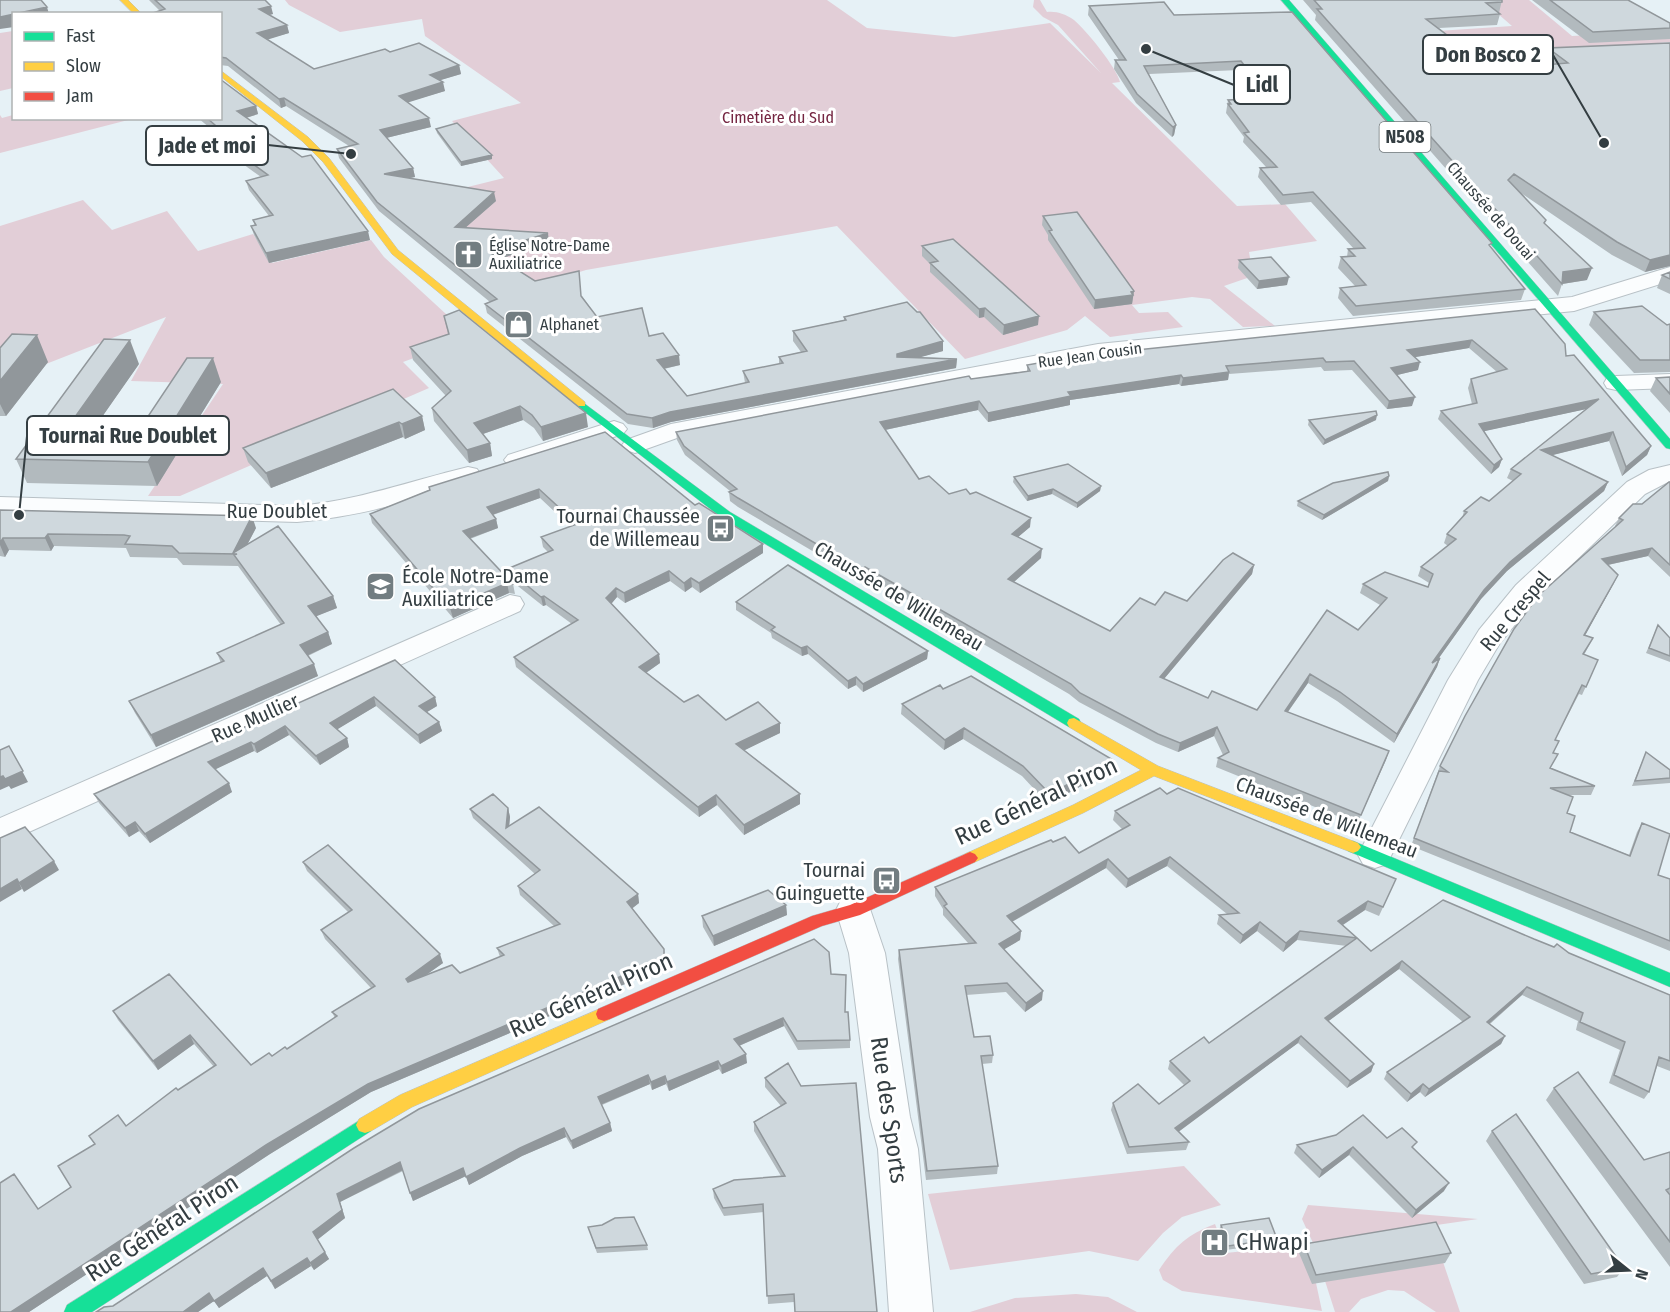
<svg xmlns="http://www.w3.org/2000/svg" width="1670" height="1312" font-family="'Fira Sans Condensed',sans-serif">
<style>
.green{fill:#e2ced7}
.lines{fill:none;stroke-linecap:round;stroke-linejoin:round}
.street-casing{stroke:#b8c1c6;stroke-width:2}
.fast-casing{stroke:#b8c1c6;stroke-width:1}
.slow-casing{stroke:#b8c1c6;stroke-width:1}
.jam-casing{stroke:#b8c1c6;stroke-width:1}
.street{fill:#fbfdfe;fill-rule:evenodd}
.fast{fill:#16e098;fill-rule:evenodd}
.slow{fill:#ffcf43;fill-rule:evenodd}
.jam{fill:#f24e42;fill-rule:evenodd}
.wall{fill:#b2babe;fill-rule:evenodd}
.shaded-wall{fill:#91979b}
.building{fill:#cfd8dd;stroke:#91979b;stroke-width:1.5;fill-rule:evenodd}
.labels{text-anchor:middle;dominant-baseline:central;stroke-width:6;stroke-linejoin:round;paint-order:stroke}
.far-park-label{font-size:16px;fill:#742541;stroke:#fff}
.far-street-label{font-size:16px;fill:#343e42;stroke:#fff}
.far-poi-label{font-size:16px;fill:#343e42;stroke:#fff;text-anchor:start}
.shield{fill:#fff;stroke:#71787b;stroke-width:1.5}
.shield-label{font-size:18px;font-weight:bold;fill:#343e42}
.street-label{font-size:20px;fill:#343e42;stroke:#fff}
.poi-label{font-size:20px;fill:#343e42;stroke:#fff;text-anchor:end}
.near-street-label{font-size:24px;fill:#343e42;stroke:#fff}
.near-poi-label{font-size:24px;fill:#343e42;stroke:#fff;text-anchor:start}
.leader{fill:none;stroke:#343e42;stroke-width:2}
.callout-dot{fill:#343e42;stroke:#fff;stroke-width:2}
.callout{fill:#fff;stroke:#343e42;stroke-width:2}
.callout-label{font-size:21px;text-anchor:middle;font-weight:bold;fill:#343e42}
</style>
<rect width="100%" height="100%" fill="#e6f1f6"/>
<path class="green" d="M 285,0 L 827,0 L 867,28 L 954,37 L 1050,23 L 1101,73 L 1058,25 L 1043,17 L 1033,7 L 1034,0 L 1040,0 L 1047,12 C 1057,11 1065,14 1074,20 C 1086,30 1117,68 1120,82 L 1112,83 L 1237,206 L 1285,204 L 1317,241 L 1249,252 L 1253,276 L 1224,286 L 1275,326 L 1243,327 L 1210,299 L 1192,297 L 1132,305 L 1139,313 L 1168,312 L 1183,327 L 1110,337 L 1085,316 L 1067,330 L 965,359 L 837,226 L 586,270 L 528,288 L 387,207 L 504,178 L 452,121 L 521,103 L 425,36 L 422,19 L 340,32 L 289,5 Z
M 1482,0 L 1529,0 L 1572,36 L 1670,31 L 1670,42 L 1460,59 L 1423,32 L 1512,26 Z
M 13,31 L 13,88 L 0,91 L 0,33 Z
M 0,115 L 2,118 L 13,115 L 14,118 L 132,119 L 0,153 Z
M 83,200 L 112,230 L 167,211 L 198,251 L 253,234 L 272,263 L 371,240 L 384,257 L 471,337 L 403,362 L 429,388 L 180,496 L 148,496 L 223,384 L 131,381 L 166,317 L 0,382 L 0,226 Z
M 1184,1166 L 1221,1205 L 1182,1217 L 1163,1233 L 1138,1261 L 1089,1251 L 950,1270 L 928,1194 Z
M 1308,1205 L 1478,1219 L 1313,1243 L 1302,1219 Z
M 1215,1224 L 1226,1253 L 1300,1245 L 1316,1283 L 1322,1311 L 1182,1291 L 1163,1280 L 1159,1270 C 1176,1245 1187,1235 1215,1224 Z
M 1443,1262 L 1460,1312 L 1436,1312 L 1404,1291 L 1388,1290 L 1361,1299 L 1349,1312 L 1335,1312 L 1325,1281 Z
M 1076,1294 L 1108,1297 L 1137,1312 L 970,1312 L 1015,1298 Z"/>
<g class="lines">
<defs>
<path id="street" d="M 1670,267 L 1670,281 L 1574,311 L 1098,358 L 677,438 L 635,453 L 626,450 L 622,445 L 626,440 L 671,424 L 1098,344 L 1572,297 Z
M 1670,374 L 1670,388 L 1616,390 L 1607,388 L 1604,383 L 1607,378 L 1616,376 Z
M 614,421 L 623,424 L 627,429 L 623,434 L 517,468 L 508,465 L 504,460 L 508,455 Z
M 1670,465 L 1670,481 L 1645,494 L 1536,599 L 1500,643 L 1478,680 L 1387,864 L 1375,868 L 1363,864 L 1358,855 L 1448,680 L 1479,630 L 1516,585 L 1627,482 L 1649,470 Z
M 468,467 L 477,469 L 481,475 L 477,481 C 418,499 359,517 297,522 L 0,513 L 0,497 L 297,506 C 357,501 410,481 468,467 Z
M 510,595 L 520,597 L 524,604 L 520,611 L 0,845 L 0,818 Z
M 854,896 L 867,900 L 885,953 L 910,1117 L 918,1149 L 933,1312 L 889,1312 L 878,1149 L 870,1117 L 849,953 L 836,910 L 841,900 Z"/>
<path id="fast" d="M 1281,0 L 1289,0 L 1670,439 L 1670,449 L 1666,448 Z
M 581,401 L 730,512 L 1079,719 L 1081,723 L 1079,727 L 1069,727 L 722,518 L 577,406 L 575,404 Z
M 1353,841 L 1670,973 L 1670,987 L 1348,851 L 1345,847 L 1348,843 Z
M 365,1117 L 371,1119 L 374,1125 L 371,1131 L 92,1312 L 64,1312 L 67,1305 Z"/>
<path id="slow" d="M 120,0 L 128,0 L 142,14 L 134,14 Z
M 220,70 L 308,137 L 329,158 L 398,250 L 585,402 L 585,406 L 577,406 L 392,254 L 323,162 L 302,141 L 220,76 Z
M 1074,718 L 1158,766 L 1358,843 L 1361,847 L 1358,851 L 1353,853 L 1348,851 L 1154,776 L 1083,813 L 975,862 L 970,864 L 965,862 L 962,858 L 965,854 L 1073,805 L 1141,770 L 1069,727 L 1067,723 L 1069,719 Z
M 604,1007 L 610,1009 L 612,1014 L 610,1019 L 412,1107 L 371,1131 L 365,1133 L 359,1131 L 356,1125 L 359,1119 L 400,1095 Z"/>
<path id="jam" d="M 970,852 L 975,854 L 978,858 L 975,862 L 860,915 L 822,926 L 610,1019 L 604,1021 L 598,1019 L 596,1014 L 598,1009 L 812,916 L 850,905 Z"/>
</defs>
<use href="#street" class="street-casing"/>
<use href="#fast" class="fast-casing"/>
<use href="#slow" class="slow-casing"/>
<use href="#jam" class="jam-casing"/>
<use href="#street" class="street"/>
<use href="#fast" class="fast"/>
<use href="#slow" class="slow"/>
<use href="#jam" class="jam"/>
</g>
<path class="wall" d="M 149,0 L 265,0 L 273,14 L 269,15 L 287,25 L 289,33 L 267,39 L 314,69 L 390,52 L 459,65 L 461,74 L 440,80 L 445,91 L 407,102 L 431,127 L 386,138 L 413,168 L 415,177 L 408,178 L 496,201 L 466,227 L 549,242 L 500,259 L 535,281 L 582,296 L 597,317 L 649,336 L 680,365 L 664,369 L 687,396 L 745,383 L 743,371 L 779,364 L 779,357 L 801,352 L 793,341 L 793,331 L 844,320 L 844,317 L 943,341 L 943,351 L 920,357 L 957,359 L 956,368 L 671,422 L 653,428 L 628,424 L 487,313 L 485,304 L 490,302 L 379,211 L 339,158 L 337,149 L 349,146 L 286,106 L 281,108 L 228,66 L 220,65 L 220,14 L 160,11 Z
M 1303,0 L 1502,0 L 1499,13 L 1500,14 L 1497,25 L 1439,28 L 1472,54 L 1510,68 L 1552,64 L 1544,59 L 1548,48 L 1670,43 L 1670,266 L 1645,272 L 1612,255 L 1521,193 L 1587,280 L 1562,284 L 1558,296 L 1315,20 L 1316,15 Z
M 1532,0 L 1628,0 L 1670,23 L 1670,39 L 1589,43 Z
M 1089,6 L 1174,15 L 1292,12 L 1490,247 L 1525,289 L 1521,300 L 1353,316 L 1338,298 L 1340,288 L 1355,286 L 1338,268 L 1341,257 L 1347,257 L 1348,249 L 1354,249 L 1311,202 L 1281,205 L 1258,177 L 1260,168 L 1266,167 L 1243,142 L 1244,137 L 1226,113 L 1228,100 L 1260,98 L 1239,70 L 1149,74 L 1176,125 L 1174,135 L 1172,137 L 1136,103 L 1114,69 L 1115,60 L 1119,60 L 1088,15 Z
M 256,106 L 258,114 L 246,118 L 370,240 L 269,263 L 254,235 L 251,226 L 255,225 L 253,220 L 269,216 L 249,190 L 246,181 L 261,177 L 207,138 L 205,129 L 210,128 L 198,118 L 220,118 Z
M 436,129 L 492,159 L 461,166 L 437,133 Z
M 1043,216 L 1134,291 L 1132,304 L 1094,309 L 1048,240 L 1048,235 L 1042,225 Z
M 922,246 L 1038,325 L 1003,335 L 984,317 L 979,318 L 930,272 L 930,264 L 922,256 Z
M 1239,260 L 1287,285 L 1257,289 L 1238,268 Z
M 1670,272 L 1670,294 L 1657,288 L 1662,275 Z
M 1535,309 L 1566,356 L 1651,446 L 1647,455 L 1622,476 L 1609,441 L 1552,455 L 1608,482 L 1604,491 L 1507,571 L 1481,599 L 1437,660 L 1440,658 L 1437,667 L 1394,743 L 1337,701 L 1308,683 L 1288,712 L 1389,751 L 1357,824 L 1216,767 L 1218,758 L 1223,755 L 1214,736 L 1178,752 L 1156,743 L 1079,702 L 1069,694 L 865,575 L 860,579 L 738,507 L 730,501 L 729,492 L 730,491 L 685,455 L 677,440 L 676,432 L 971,379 L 1027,371 L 1027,365 ZM 1469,348 L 1497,372 L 1471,379 L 1468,388 L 1472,404 L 1441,411 L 1438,419 L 1491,474 L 1499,467 L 1502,459 L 1484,431 L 1586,409 L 1511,469 L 1507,478 L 1513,481 L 1489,501 L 1464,511 L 1462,519 L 1447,534 L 1444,543 L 1448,546 L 1421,567 L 1418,576 L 1429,583 L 1428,587 L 1363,584 L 1360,593 L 1380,605 L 1358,630 L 1257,710 L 1208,698 L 1164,679 L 1252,574 L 1254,565 L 1187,601 L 1155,605 L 1110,631 L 1014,582 L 1041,558 L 1018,537 L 1030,527 L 970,494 L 949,494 L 919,479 L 885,430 L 978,410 L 988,422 L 1070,405 L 1070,400 L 1179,384 L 1181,386 L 1228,380 L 1229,374 L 1321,367 L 1324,371 L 1352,370 L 1387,409 L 1412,406 L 1397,375 L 1418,370 L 1415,357 Z
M 1594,312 L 1667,325 L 1670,324 L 1670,372 L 1634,373 L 1589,325 Z
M 444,316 L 588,427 L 543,441 L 534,428 L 523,420 L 483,434 L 490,443 L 492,456 L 469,463 L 434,421 L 432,408 L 446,396 L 413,360 L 410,347 L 448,334 Z
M 0,348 L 48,362 L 6,416 L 0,416 Z
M 139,364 L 87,438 L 133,439 L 221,382 L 157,486 L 27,483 L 16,459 Z
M 1670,377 L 1670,413 L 1650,391 L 1656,378 Z
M 422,416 L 425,430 L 405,439 L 403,437 L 271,488 L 248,462 L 243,448 Z
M 1309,420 L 1376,420 L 1323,445 L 1308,425 Z
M 605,432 L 695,505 L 763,553 L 700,593 L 692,587 L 685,592 L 670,581 L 625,603 L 617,597 L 611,603 L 659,654 L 660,663 L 646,673 L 684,702 L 726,720 L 780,733 L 744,750 L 800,794 L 800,804 L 744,835 L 717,805 L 699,817 L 516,667 L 514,657 L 572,624 L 546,605 L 543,606 L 509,579 L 507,569 L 548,552 L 543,547 L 541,537 L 571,527 L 540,498 L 493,515 L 496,519 L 498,528 L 470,539 L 513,584 L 515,594 L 509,593 L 453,618 L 372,523 L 370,514 L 429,490 L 429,487 Z
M 1389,476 L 1388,481 L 1322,520 L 1297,506 L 1298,501 Z
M 1014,477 L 1101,486 L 1100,491 L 1077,508 L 1052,494 L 1027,501 L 1013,482 Z
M 1670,482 L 1670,577 L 1648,556 L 1608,565 L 1614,583 L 1585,635 L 1593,638 L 1584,655 L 1598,660 L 1582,695 L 1579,694 L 1555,740 L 1551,768 L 1595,786 L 1591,795 L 1569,795 L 1567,813 L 1570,832 L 1629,855 L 1637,832 L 1642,823 L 1658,875 L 1670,879 L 1670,951 L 1411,846 L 1440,766 L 1616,526 L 1615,526 L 1619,518 L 1642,504 Z
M 0,510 L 256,528 L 247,545 L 333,596 L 337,608 L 316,616 L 328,632 L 332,644 L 308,656 L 318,676 L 156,747 L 135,713 L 129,701 L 221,663 L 217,653 L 281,625 L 238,566 L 183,565 L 177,558 L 130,557 L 126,548 L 54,546 L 51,551 L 9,550 L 5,557 L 0,556 Z
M 736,602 L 928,651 L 927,659 L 863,692 L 856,685 L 848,689 L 808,654 L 802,656 L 772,638 L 771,633 L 736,610 Z
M 1658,625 L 1670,638 L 1670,662 L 1646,653 Z
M 395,660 L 435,697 L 437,706 L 427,712 L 439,722 L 442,731 L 420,744 L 376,706 L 337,729 L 347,738 L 349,747 L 320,765 L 289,735 L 257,753 L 254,751 L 215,769 L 232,792 L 150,843 L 139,831 L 129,837 L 99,803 L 94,794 Z
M 943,689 L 1111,770 L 1048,804 L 1022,776 L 963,739 L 944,750 L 901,714 L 902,704 Z
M 1646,752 L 1670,770 L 1670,783 L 1632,786 Z
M 1167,794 L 1396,879 L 1379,916 L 1365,910 L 1343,925 L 1371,951 L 1534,939 L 1670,995 L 1670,1071 L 1657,1066 L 1649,1092 L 1644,1099 L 1609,1083 L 1620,1050 L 1576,1030 L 1578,1021 L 1522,995 L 1490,1024 L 1505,1036 L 1501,1044 L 1425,1097 L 1420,1092 L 1407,1102 L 1384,1079 L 1387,1072 L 1463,1022 L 1399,969 L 1328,1021 L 1374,1064 L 1371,1072 L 1347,1088 L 1298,1043 L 1178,1131 L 1189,1142 L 1186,1150 L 1127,1154 L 1111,1110 L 1113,1103 L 1159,1104 L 1184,1085 L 1168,1069 L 1170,1061 L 1209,1043 L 1347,946 L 1297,940 L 1283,952 L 1257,931 L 1240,944 L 1217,924 L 1219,915 L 1227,914 L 1167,866 L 1126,888 L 1106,868 L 1012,922 L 1021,931 L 1020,940 L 1004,949 L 1042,1000 L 1025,1012 L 1006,992 L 966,995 L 974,1037 L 993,1055 L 992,1063 L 982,1064 L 998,1166 L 997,1174 L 926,1180 L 898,959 L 899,950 L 968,943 L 943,915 L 943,909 L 935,896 L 935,887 L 1053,842 L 1079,853 L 1122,829 L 1113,820 L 1115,811 Z
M 508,808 L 510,817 L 509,827 L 638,894 L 639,903 L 632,908 L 664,949 L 665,967 L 371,1092 L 270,1154 L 29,1312 L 0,1312 L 38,1209 L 71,1187 L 95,1144 L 89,1136 L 126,1126 L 178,1090 L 214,1067 L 194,1044 L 158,1070 L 118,1020 L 113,1011 L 169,974 L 251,1065 L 287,1049 L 335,1018 L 332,1012 L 371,988 L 325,939 L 321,930 L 349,913 L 307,871 L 303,862 L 443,963 L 426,975 L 460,973 L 500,957 L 497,948 L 554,926 L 520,895 L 518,886 L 535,874 L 473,818 L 470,809 Z
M 786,905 L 787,915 L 714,946 L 703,927 L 702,916 Z
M 831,974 L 845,1012 L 850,1040 L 850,1048 L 798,1050 L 784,1026 L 739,1046 L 747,1063 L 722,1074 L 719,1069 L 669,1091 L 666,1084 L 652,1090 L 650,1084 L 602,1105 L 610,1123 L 612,1131 L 573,1149 L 566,1137 L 522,1156 L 469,1185 L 466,1176 L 413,1201 L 403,1171 L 340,1202 L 345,1218 L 317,1240 L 329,1259 L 314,1270 L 311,1266 L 275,1289 L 267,1276 L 219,1308 L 214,1301 L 198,1312 L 96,1312 L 113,1306 L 354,1148 Z
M 788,1063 L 794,1302 L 768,1304 L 764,1212 L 724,1216 L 714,1198 L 713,1189 L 781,1176 L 754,1131 L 754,1122 L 781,1106 L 765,1087 L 765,1078 Z
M 1554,1088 L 1644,1160 L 1670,1152 L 1670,1267 L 1546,1100 Z
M 1492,1131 L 1624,1268 L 1617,1277 L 1584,1284 L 1486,1141 Z
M 1387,1138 L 1414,1149 L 1444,1191 L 1412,1218 L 1349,1155 L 1319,1178 L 1294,1153 L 1297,1145 Z
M 1221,1225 L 1277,1239 L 1275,1243 L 1226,1250 L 1219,1230 Z
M 588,1227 L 647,1245 L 648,1250 L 597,1253 Z
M 1304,1244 L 1451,1253 L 1445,1263 L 1312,1284 L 1299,1253 Z"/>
<path class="shaded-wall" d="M 271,6 L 273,14 L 261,17 L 259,9 Z
M 47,7 L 49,14 L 16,14 Z
M 14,14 L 14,27 L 0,29 L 0,17 Z
M 287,25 L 289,33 L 260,42 L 257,33 Z
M 459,65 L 461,74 L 431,83 L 430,75 Z
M 443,82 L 445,91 L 400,105 L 399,96 Z
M 284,98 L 286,106 L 281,108 L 279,99 Z
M 256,106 L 258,114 L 239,120 L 237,111 Z
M 429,118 L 431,127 L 382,139 L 380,130 Z
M 1176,125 L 1174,135 L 1172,137 L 1173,127 Z
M 492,155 L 492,159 L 461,166 L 461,162 Z
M 413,168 L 415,177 L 386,183 L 384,174 Z
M 494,192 L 496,201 L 456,236 L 455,227 Z
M 368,231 L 370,240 L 269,263 L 266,253 Z
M 548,233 L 549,242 L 491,262 L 489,252 Z
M 1670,255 L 1670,266 L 1645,272 L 1650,260 Z
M 1592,268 L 1587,280 L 1562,284 L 1563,272 Z
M 1289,277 L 1287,285 L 1257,289 L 1259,281 Z
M 1134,291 L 1132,304 L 1094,309 L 1095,300 Z
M 985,308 L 984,317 L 979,318 L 979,309 Z
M 1039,316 L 1038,325 L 1003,335 L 1004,325 Z
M 37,335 L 48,362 L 6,416 L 0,404 L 0,381 Z
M 130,340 L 139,364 L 72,460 L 60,438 Z
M 1472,340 L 1469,348 L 1404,359 L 1407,350 Z
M 943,341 L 943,351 L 896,364 L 897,354 Z
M 679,355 L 680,365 L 658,370 L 657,360 Z
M 213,358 L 221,382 L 157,486 L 148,462 Z
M 957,359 L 956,368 L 671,422 L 653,428 L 652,418 L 670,412 Z
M 1420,362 L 1418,370 L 1389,377 L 1391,368 Z
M 1229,372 L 1228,380 L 1181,386 L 1183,378 Z
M 1181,375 L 1179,384 L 1070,400 L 1070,405 L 988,422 L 988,413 L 1068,392 Z
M 1415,397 L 1412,406 L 1387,409 L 1389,401 Z
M 1599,399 L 1596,407 L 1476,433 L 1479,424 Z
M 979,401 L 978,410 L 880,431 L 880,422 Z
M 520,406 L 523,420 L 477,436 L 474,423 Z
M 586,413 L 588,427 L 543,441 L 541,427 Z
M 1377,415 L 1376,420 L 1323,445 L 1325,440 Z
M 422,416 L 425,430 L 405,439 L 402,424 Z
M 399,422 L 403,437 L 271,488 L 266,473 Z
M 1613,432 L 1609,441 L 1537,459 L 1541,450 Z
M 490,443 L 492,456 L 469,463 L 467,450 Z
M 1651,446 L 1647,455 L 1622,476 L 1626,467 Z
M 1502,459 L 1499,467 L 1491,474 L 1494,465 Z
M 1389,476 L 1388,481 L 1322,520 L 1324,515 Z
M 1608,482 L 1604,491 L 1507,571 L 1481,599 L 1429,672 L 1432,663 L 1484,590 L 1510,562 Z
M 1101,486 L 1100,491 L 1077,508 L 1077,503 Z
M 539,489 L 540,498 L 489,516 L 487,507 Z
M 1053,489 L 1052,494 L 1027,501 L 1028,496 Z
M 252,516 L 256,528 L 239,560 L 237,554 L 233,553 Z
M 1031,518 L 1030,527 L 1011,543 L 1012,534 Z
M 496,519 L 498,528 L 465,540 L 463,531 Z
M 48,534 L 54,546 L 51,551 L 45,538 Z
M 3,538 L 9,550 L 5,557 L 0,545 L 0,543 Z
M 763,544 L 763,553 L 700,593 L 699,583 Z
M 1652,548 L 1648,556 L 1598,567 L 1602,559 Z
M 1042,549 L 1041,558 L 1007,588 L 1008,579 Z
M 1254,565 L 1252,574 L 1158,686 L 1160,677 Z
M 865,567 L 865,575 L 860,579 L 861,570 Z
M 669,571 L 670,581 L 625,603 L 624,593 Z
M 1618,575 L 1614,583 L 1581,643 L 1584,635 Z
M 691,578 L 692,587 L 685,592 L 684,583 Z
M 507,583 L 509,593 L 453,618 L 450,608 Z
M 616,588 L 617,597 L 608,608 L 606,598 Z
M 333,596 L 337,608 L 312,618 L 308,606 Z
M 544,596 L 546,605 L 543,606 L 541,597 Z
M 328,632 L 332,644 L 304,657 L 300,645 Z
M 807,646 L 808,654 L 802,656 L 801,648 Z
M 928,651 L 927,659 L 863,692 L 863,684 Z
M 659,654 L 660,663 L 640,677 L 639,667 Z
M 1440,658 L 1437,667 L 1394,743 L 1397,734 Z
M 314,664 L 318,676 L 156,747 L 151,735 Z
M 1310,674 L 1308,683 L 1282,720 L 1285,711 Z
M 856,677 L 856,685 L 848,689 L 848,681 Z
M 374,697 L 376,706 L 333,732 L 330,723 Z
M 435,697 L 437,706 L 422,715 L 419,706 Z
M 439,722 L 442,731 L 420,744 L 418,735 Z
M 780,723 L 780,733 L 737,754 L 736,744 Z
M 285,726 L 289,735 L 257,753 L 254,744 Z
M 1217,727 L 1214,736 L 1178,752 L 1180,743 Z
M 964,728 L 963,739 L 944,750 L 945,740 Z
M 347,738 L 349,747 L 320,765 L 316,756 Z
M 251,742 L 254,751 L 212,771 L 208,762 Z
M 9,746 L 28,782 L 11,789 L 9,786 L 0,790 L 0,777 L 3,776 Z
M 1389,751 L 1386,760 L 1357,824 L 1361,815 Z
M 1113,760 L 1111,770 L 1048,804 L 1050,794 Z
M 229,783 L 232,792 L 150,843 L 145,834 Z
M 800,794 L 800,804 L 744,835 L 744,825 Z
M 716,795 L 717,805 L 699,817 L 698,807 Z
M 508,808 L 510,817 L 508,838 L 506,828 Z
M 135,822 L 139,831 L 129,837 L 125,828 Z
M 1170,857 L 1167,866 L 1126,888 L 1128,879 Z
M 1108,859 L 1106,868 L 1006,925 L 1007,916 Z
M 54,861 L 59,870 L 24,892 L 19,883 Z
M 17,879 L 22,889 L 0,902 L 0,889 Z
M 638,894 L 639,903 L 629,911 L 627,902 Z
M 1368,901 L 1365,910 L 1335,930 L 1338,921 Z
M 786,905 L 787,915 L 714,946 L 713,936 Z
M 1260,922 L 1257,931 L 1240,944 L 1243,935 Z
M 1021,931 L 1020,940 L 998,953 L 999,944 Z
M 1300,931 L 1297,940 L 1283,952 L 1286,943 Z
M 664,949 L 665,967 L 371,1092 L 270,1154 L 29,1312 L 11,1312 L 266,1145 L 368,1084 Z
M 440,954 L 443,963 L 409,987 L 406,979 Z
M 1402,961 L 1399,969 L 1322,1026 L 1325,1018 Z
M 1527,987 L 1522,995 L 1483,1029 L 1487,1022 Z
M 1043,991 L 1042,1000 L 1025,1012 L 1026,1003 Z
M 783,1018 L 784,1026 L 734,1048 L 734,1039 Z
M 190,1035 L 194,1044 L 158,1070 L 153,1061 Z
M 1301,1036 L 1298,1043 L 1173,1136 L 1175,1128 Z
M 1505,1036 L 1501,1044 L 1425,1097 L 1429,1089 Z
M 746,1054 L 747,1063 L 722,1074 L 721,1066 Z
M 718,1061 L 719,1069 L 669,1091 L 667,1082 Z
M 1374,1064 L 1371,1072 L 1347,1088 L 1350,1081 Z
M 648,1075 L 650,1084 L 600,1105 L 598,1097 Z
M 665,1076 L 666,1084 L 652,1090 L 651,1082 Z
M 1423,1084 L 1420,1092 L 1407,1102 L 1411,1094 Z
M 610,1123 L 612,1131 L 573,1149 L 571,1141 Z
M 564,1128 L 566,1137 L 522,1156 L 469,1185 L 466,1177 L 520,1148 Z
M 1353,1147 L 1349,1155 L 1319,1178 L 1322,1170 Z
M 400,1162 L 403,1170 L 340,1202 L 345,1218 L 317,1240 L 313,1232 L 337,1194 Z
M 463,1168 L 466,1176 L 413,1201 L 410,1193 Z
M 1449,1183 L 1444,1191 L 1412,1218 L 1416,1210 Z
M 325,1252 L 329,1259 L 314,1270 L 310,1263 Z
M 307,1258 L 311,1266 L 275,1289 L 271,1281 Z
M 263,1268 L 267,1276 L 219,1308 L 214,1301 Z
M 209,1293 L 214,1301 L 198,1312 L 183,1312 Z"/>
<path class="building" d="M 0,0 L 41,0 L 47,7 L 0,17 Z
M 155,0 L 265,0 L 271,6 L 259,9 L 287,25 L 257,33 L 314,69 L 385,49 L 390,52 L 419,43 L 459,65 L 430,75 L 443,82 L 399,96 L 429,118 L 380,130 L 413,168 L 384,174 L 494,192 L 455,227 L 548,233 L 489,252 L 535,281 L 579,271 L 581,296 L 597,317 L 642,308 L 649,336 L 663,333 L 679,355 L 657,360 L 687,396 L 749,382 L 743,371 L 783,363 L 779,357 L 807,351 L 793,331 L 846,320 L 844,317 L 907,302 L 917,312 L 920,312 L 943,341 L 897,354 L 897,357 L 957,359 L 670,412 L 652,418 L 627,414 L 485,304 L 497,299 L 377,202 L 337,149 L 358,144 L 284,98 L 279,99 L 226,58 L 220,57 L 220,14 L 150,14 L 165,9 Z
M 1314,0 L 1502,0 L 1502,2 L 1486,3 L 1500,14 L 1426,19 L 1472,54 L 1491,52 L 1510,68 L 1568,63 L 1548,48 L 1670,43 L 1670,255 L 1650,260 L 1617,242 L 1514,174 L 1508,180 L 1546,220 L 1544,223 L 1592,268 L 1563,272 L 1562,284 L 1317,9 L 1322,9 Z
M 1550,0 L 1628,0 L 1670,23 L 1670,28 L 1593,32 Z
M 1164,2 L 1174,15 L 1292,12 L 1492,243 L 1489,245 L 1525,289 L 1356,306 L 1340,288 L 1366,285 L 1341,257 L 1355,256 L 1348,249 L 1365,248 L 1313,192 L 1283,195 L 1260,168 L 1277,167 L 1244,133 L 1249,132 L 1228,104 L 1231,104 L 1228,100 L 1269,98 L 1241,61 L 1144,66 L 1176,125 L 1173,127 L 1137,94 L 1115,60 L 1126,60 L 1089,6 Z
M 220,79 L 256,106 L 237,111 L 302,157 L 311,155 L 368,231 L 266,253 L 251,226 L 256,225 L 253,220 L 273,215 L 246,181 L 268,175 L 205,129 L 216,126 L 207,118 L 220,118 Z
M 457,123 L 492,155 L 461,162 L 436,129 Z
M 1077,212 L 1134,291 L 1131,292 L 1133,295 L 1095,300 L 1049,231 L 1052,230 L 1043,216 Z
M 953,239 L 1039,316 L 1004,325 L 985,308 L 979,309 L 930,263 L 938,261 L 922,246 Z
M 1271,257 L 1289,277 L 1259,281 L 1239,260 Z
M 1670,272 L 1670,279 L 1662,275 Z
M 1642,306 L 1667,325 L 1670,324 L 1670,360 L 1640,360 L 1594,312 Z
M 1535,309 L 1565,344 L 1566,356 L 1574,355 L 1651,446 L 1626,467 L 1613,432 L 1541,450 L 1608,482 L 1510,562 L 1484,590 L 1432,663 L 1440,658 L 1397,734 L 1340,692 L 1310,674 L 1285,711 L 1389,751 L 1361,815 L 1218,758 L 1229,752 L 1217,727 L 1180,743 L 1158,734 L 1080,693 L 1071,684 L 865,567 L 861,570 L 738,498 L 729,492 L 737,489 L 684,446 L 676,432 L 969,376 L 971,379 L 1030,371 L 1027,365 L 1078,356 ZM 1472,340 L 1507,369 L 1471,379 L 1477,403 L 1441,411 L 1494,465 L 1502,459 L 1479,424 L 1599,399 L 1511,469 L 1521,474 L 1489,501 L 1481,497 L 1464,511 L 1467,512 L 1447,534 L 1456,539 L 1421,567 L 1433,574 L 1428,587 L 1385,572 L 1363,584 L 1387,598 L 1358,630 L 1327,610 L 1257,710 L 1212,691 L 1208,698 L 1160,677 L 1254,565 L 1233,553 L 1223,560 L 1187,601 L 1165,592 L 1155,605 L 1140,598 L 1110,631 L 1008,579 L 1042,549 L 1012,534 L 1031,518 L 976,492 L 970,494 L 966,489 L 949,494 L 929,476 L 919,479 L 880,422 L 979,401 L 988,413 L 1071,396 L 1068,392 L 1181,375 L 1183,378 L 1229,372 L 1226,366 L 1323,358 L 1326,362 L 1354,361 L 1389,401 L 1415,397 L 1391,368 L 1420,362 L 1407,350 Z
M 459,310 L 586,413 L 541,427 L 532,415 L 520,406 L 474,423 L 490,443 L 467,450 L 432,408 L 451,391 L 410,347 L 449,334 L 444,316 Z
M 12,334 L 37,335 L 0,381 L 0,348 Z
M 104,339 L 130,340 L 60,438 L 133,439 L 187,358 L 213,358 L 148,462 L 16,459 Z
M 1670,377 L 1670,394 L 1656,378 Z
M 393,389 L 422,416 L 402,424 L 399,422 L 266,473 L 243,448 Z
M 1376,411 L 1377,415 L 1325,440 L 1309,420 Z
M 605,432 L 695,505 L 699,503 L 763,544 L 699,583 L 691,578 L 684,583 L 669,571 L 624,593 L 616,588 L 606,598 L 659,654 L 639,667 L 684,702 L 698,695 L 726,720 L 758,702 L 780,723 L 736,744 L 800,794 L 744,825 L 716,795 L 698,807 L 514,657 L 578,620 L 544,596 L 541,597 L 507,569 L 553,550 L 541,537 L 577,524 L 539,489 L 487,507 L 496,519 L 463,531 L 513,584 L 507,583 L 450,608 L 370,514 L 430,490 L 429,487 Z
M 1068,464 L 1101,486 L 1077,503 L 1053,489 L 1028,496 L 1014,477 Z
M 1388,472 L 1389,476 L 1324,515 L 1298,501 L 1333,483 Z
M 1669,482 L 1670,482 L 1670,565 L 1652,548 L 1602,559 L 1618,575 L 1584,635 L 1593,638 L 1583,654 L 1598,660 L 1586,687 L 1582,685 L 1555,740 L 1559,741 L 1553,753 L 1558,754 L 1550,768 L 1595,786 L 1550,788 L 1573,797 L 1567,813 L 1575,816 L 1570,832 L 1630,856 L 1642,823 L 1670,834 L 1658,875 L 1670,879 L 1670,941 L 1414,838 L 1439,771 L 1448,772 L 1440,766 L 1465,716 L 1514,629 L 1539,595 L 1623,520 L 1619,518 L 1633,504 L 1642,504 Z
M 0,510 L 252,516 L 233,553 L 278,526 L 333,596 L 308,606 L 328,632 L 300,645 L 314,664 L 151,735 L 129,701 L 224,661 L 217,653 L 284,623 L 234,555 L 237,554 L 179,553 L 172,546 L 125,544 L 130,536 L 124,535 L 48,534 L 45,538 L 3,538 L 0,543 Z
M 788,565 L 928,651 L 863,684 L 856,677 L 848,681 L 807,646 L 801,648 L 771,630 L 775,627 L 736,602 Z
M 1658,625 L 1670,638 L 1670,656 L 1649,648 Z
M 395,660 L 435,697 L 419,706 L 439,722 L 418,735 L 374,697 L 330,723 L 347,738 L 316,756 L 285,726 L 254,744 L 251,742 L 208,762 L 229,783 L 145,834 L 135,822 L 125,828 L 94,794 Z
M 971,676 L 1113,760 L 1050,794 L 1023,766 L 964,728 L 945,740 L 902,704 L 940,685 L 943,689 Z
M 9,746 L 23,771 L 5,779 L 3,776 L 0,777 L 0,750 Z
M 1646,752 L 1670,770 L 1670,778 L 1635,781 Z
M 1160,788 L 1167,794 L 1178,788 L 1396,879 L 1383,907 L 1368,901 L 1338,921 L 1357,938 L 1300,931 L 1286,943 L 1260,922 L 1243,935 L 1219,915 L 1239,913 L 1170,857 L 1128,879 L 1108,859 L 1007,916 L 1021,931 L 999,944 L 1043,991 L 1026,1003 L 1007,983 L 965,986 L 974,1037 L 990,1036 L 993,1055 L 981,1056 L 998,1166 L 927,1171 L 899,950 L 976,943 L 944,906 L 947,904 L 935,887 L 1051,840 L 1053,842 L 1065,837 L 1079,853 L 1130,825 L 1115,811 Z
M 493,794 L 508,808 L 506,828 L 539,807 L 638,894 L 627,902 L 664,949 L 664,958 L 368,1084 L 266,1145 L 11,1312 L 0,1312 L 0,1183 L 14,1174 L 38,1209 L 71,1187 L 58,1166 L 95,1144 L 89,1136 L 118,1115 L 126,1126 L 176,1088 L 178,1090 L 216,1065 L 190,1035 L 153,1061 L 113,1011 L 169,974 L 251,1065 L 269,1053 L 272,1056 L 285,1047 L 287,1049 L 337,1016 L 332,1012 L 375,986 L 321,930 L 352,910 L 303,862 L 328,845 L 440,954 L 406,979 L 408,982 L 452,965 L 460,973 L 504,955 L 497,948 L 560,924 L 518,886 L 540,870 L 470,809 Z
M 25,827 L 54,861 L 19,883 L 17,879 L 0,889 L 0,838 Z
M 768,890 L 786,905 L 713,936 L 702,916 Z
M 1443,900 L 1534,939 L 1554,947 L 1557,944 L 1569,953 L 1670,995 L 1670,1061 L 1659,1057 L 1649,1092 L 1614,1075 L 1625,1042 L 1580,1022 L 1583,1013 L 1527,987 L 1487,1022 L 1505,1036 L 1429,1089 L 1423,1084 L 1411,1094 L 1387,1072 L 1470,1017 L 1402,961 L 1325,1018 L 1374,1064 L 1350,1081 L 1301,1036 L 1175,1128 L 1189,1142 L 1129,1147 L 1113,1103 L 1138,1084 L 1159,1104 L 1190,1081 L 1170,1061 L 1204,1037 L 1209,1043 L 1357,938 L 1371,951 Z
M 814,939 L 829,952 L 831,974 L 846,975 L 845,1012 L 848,1012 L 850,1040 L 797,1041 L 783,1018 L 734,1039 L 746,1054 L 721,1066 L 718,1061 L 667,1082 L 665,1076 L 651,1082 L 648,1075 L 598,1097 L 610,1123 L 571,1141 L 564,1128 L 520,1148 L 466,1177 L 463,1168 L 410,1193 L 400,1162 L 337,1194 L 342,1210 L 313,1232 L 325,1252 L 310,1263 L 307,1258 L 271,1281 L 263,1268 L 214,1301 L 209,1293 L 183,1312 L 96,1312 L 104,1307 L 113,1306 L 354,1148 L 419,1109 Z
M 788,1063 L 801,1086 L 856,1083 L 877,1312 L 795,1312 L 794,1294 L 767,1296 L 763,1204 L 723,1208 L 713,1189 L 734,1180 L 785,1176 L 754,1122 L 786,1103 L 765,1078 Z
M 1578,1072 L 1644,1160 L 1670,1152 L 1670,1188 L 1666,1190 L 1670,1195 L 1670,1242 L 1554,1088 Z
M 1516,1114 L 1624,1268 L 1591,1274 L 1492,1131 Z
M 1363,1115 L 1387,1138 L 1402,1128 L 1417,1142 L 1412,1147 L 1449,1183 L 1416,1210 L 1353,1147 L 1322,1170 L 1297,1145 L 1336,1135 Z
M 634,1217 L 647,1245 L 596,1248 L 588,1227 L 602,1225 L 615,1218 Z
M 1269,1218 L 1277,1239 L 1228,1246 L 1221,1225 Z
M 1436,1222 L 1451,1253 L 1316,1275 L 1304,1244 Z"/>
<defs>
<symbol id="church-square" viewBox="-11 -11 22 22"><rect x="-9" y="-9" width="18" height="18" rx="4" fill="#727d81" stroke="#fff"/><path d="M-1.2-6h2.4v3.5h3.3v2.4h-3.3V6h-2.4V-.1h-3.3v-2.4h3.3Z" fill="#fff"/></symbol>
<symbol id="shop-square" viewBox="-11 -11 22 22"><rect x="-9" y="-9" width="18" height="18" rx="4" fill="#727d81" stroke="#fff"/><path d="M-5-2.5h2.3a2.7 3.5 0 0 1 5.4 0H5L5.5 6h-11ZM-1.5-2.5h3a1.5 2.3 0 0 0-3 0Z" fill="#fff"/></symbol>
<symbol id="bus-square" viewBox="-11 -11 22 22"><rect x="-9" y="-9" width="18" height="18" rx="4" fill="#727d81" stroke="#fff"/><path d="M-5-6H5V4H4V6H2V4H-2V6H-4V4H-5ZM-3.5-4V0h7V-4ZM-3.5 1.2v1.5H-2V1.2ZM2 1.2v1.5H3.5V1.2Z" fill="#fff"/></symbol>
<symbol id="school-square" viewBox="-11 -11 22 22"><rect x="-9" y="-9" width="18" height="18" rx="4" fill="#727d81" stroke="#fff"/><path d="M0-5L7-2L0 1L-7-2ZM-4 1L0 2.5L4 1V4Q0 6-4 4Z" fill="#fff"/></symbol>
<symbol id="hospital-square" viewBox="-11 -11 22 22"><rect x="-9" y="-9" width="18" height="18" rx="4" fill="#727d81" stroke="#fff"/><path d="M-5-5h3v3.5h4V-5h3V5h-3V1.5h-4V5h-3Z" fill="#fff"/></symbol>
</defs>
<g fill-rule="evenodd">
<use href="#church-square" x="452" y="238" width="33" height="33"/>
<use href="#shop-square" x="502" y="308" width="33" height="33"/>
<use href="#bus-square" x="704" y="512" width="33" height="33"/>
<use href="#school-square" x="364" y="570" width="33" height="33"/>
<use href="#bus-square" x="870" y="864" width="33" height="33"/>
<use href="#hospital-square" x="1198" y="1226" width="33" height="33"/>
</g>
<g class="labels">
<g class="far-park-label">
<text x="778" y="117">Cimetière du Sud</text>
</g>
<g class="far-street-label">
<text transform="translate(1491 211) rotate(49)">Chaussée de Douai</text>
<text transform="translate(1090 355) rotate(-8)">Rue Jean Cousin</text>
</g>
<g class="far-poi-label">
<text x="489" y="245">Église Notre-Dame<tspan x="489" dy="18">Auxiliatrice</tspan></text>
<text x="540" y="324">Alphanet</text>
</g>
<rect class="shield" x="1379.5" y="122" width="51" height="30" rx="4.5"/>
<g class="shield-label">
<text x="1405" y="137">N508</text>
</g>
<g class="street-label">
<text x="277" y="511">Rue Doublet</text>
<text transform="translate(899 596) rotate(31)">Chaussée de Willemeau</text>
<text transform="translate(1515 611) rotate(-50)">Rue Crespel</text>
<text transform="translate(255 718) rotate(-24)">Rue Mullier</text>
<text transform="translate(1327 817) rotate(21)">Chaussée de Willemeau</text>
</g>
<g class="poi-label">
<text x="700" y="516">Tournai Chaussée<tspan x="700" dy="23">de Willemeau</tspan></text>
<text x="402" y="576" text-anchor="start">École Notre-Dame<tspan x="402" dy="23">Auxiliatrice</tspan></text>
<text x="865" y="870">Tournai<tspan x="865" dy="23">Guinguette</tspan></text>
</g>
<g class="near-street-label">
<text transform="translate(1036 801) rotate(-25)">Rue Général Piron</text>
<text transform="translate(591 995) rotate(-24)">Rue Général Piron</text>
<text transform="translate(889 1110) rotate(82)">Rue des Sports</text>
<text transform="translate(162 1228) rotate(-33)">Rue Général Piron</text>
</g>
<g class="near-poi-label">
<text x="1236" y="1242">CHwapi</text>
</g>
</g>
<path class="leader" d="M1604 143L1553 55M1146 49L1234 85M351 154L268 145M19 515L27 436"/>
<g class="callout-dot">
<circle cx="1604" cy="143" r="6"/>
<circle cx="1146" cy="49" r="6"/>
<circle cx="351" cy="154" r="6"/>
<circle cx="19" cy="515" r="6"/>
</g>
<g class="callout">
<rect x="1423" y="35" width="130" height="39" rx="6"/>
<rect x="1234" y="65" width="56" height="39" rx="6"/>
<rect x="146" y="126" width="122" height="39" rx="6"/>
<rect x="27" y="416" width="202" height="39" rx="6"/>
</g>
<g class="callout-label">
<text x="1488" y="62">Don Bosco 2</text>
<text x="1262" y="92">Lidl</text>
<text x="207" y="153">Jade et moi</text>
<text x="128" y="443">Tournai Rue Doublet</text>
</g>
<rect x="12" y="12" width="210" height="108" fill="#ffffff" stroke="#aeb2b3" stroke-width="1.5"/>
<rect x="24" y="32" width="30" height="9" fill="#16e098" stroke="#aeb2b3" stroke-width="1.5"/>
<text x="66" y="42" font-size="18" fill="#343e42">Fast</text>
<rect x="24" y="62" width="30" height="9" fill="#ffcf43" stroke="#aeb2b3" stroke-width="1.5"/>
<text x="66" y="72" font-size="18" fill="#343e42">Slow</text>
<rect x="24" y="92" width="30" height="9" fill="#f24e42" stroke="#aeb2b3" stroke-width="1.5"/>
<text x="66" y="102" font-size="18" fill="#343e42">Jam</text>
<g transform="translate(1628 1270) rotate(108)" stroke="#ffffff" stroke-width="4.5" paint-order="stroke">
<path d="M0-4.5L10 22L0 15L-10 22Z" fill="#343e42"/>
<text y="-9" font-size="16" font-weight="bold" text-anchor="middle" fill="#343e42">N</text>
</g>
</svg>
